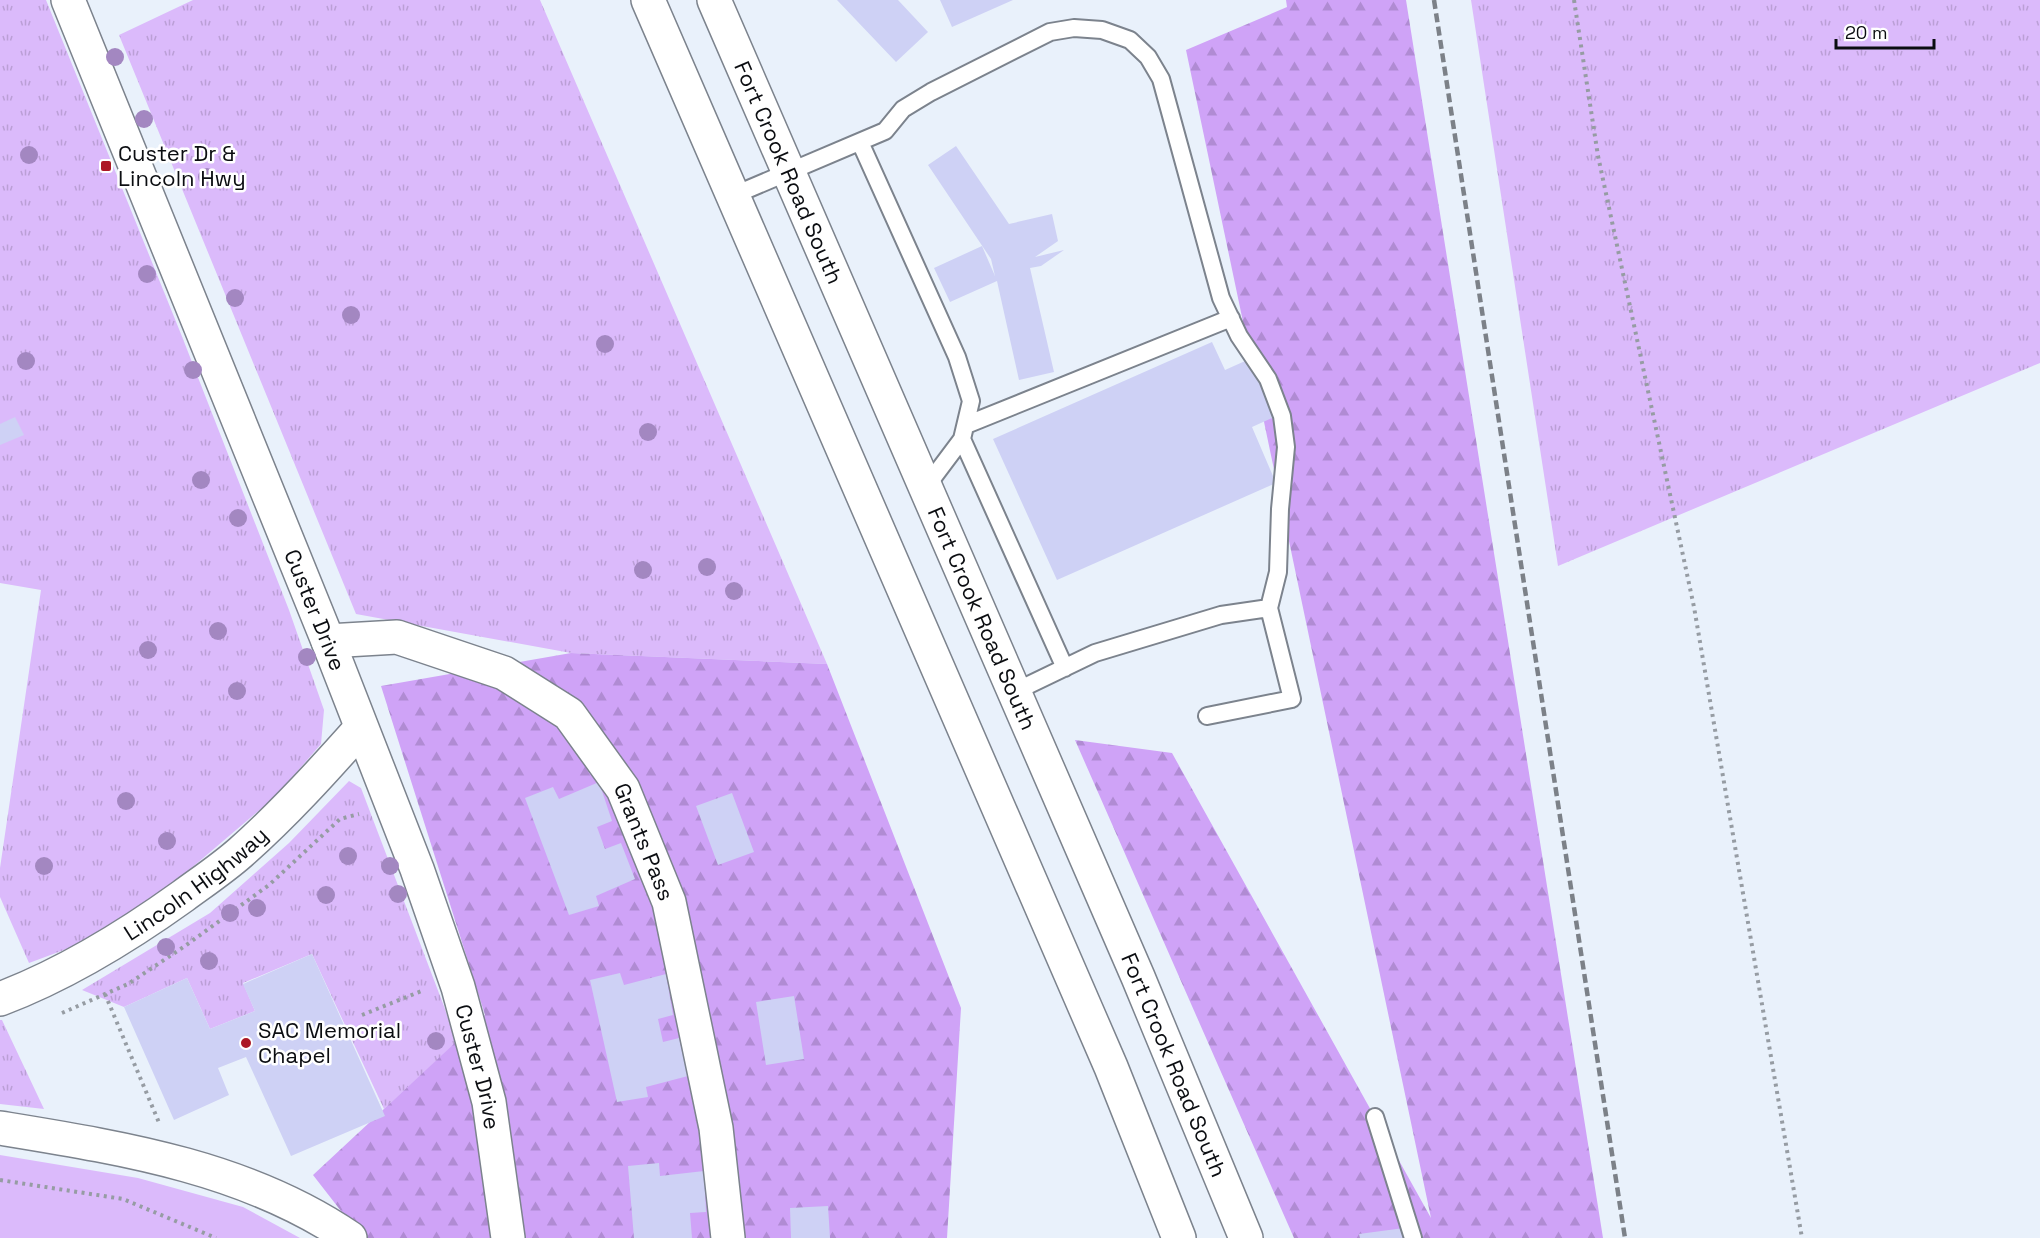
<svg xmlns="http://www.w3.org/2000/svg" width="2040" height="1238" font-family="'Space Grotesk',sans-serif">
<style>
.grass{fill:url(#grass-tufts)}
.forest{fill:url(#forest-firs)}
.park{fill:#dbbafb}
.building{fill:#ced1f5}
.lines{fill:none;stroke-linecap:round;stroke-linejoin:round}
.service-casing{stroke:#7c838d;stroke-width:20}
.minor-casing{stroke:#7c838d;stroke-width:36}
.primary-casing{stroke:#7c838d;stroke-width:36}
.path{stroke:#969ca3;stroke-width:4;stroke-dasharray:3 4.5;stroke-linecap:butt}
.service{stroke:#fff;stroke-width:16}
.minor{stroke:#fff;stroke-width:33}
.primary{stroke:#fff;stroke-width:33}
.rail{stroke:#7c8188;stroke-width:4.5;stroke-dasharray:9 4.5;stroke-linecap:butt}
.tree{fill:#a387c1}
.poi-dot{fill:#ac1825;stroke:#fff;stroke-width:2}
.labels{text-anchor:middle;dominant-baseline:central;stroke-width:5;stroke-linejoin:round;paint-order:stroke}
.poi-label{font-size:22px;fill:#0b0d11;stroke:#fff;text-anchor:start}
.street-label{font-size:22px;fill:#0b0d11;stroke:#fff}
</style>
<defs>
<pattern id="grass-tufts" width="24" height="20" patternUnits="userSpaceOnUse" patternTransform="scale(1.5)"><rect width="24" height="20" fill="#dbbafb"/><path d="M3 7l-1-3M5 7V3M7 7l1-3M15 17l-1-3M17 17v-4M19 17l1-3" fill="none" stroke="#bb9fd6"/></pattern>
<pattern id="forest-firs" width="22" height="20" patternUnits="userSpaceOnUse" patternTransform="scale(1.5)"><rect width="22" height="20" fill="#cfa3f7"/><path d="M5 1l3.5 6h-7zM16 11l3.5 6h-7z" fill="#b08bd3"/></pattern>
</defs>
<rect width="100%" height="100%" fill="#e9f1fb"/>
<path class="grass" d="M 0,0 L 46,0 L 181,334 L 289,610 L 324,710 L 321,744 L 276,796 L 162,893 L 72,947 L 29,963 L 0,897 L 0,868 L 41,590 L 0,583 Z
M 193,0 L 540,0 L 827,664 L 571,653 L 356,614 L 119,35 Z
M 1471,0 L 2040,0 L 2040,363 L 1558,566 Z
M 349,781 L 361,788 L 445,1009 L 456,1043 L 384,1109 L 312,954 L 243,983 L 255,1011 L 210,1029 L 187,978 L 124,1007 L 82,990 L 210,913 L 289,843 Z
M 0,1020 L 2,1020 L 44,1109 L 0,1104 Z"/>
<path class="forest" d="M 1286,0 L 1406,0 L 1603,1238 L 1294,1238 L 1075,740 L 1172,753 L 1431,1218 L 1186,50 L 1287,7 Z
M 571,653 L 827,664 L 961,1008 L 947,1238 L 362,1238 L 313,1175 L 485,1015 L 381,686 Z"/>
<path class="park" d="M 0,1155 L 138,1178 L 243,1207 L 300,1238 L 0,1238 Z"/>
<path class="building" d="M 837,0 L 898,0 L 928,32 L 896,62 Z
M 940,0 L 1013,0 L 952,27 Z
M 956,146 L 1009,224 L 1052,214 L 1058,241 L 1035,257 L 1064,250 L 1041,266 L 1030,268 L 1054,372 L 1019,380 L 997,281 L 950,302 L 934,268 L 982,246 L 995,276 L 991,259 L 928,165 Z
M 1212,342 L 1225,370 L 1254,357 L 1279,415 L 1252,427 L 1276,483 L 1057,580 L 993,439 Z
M 15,417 L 24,435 L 0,445 L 0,424 Z
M 599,782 L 612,821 L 597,827 L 605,849 L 621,843 L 635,879 L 596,896 L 599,906 L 569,915 L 525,798 L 553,787 L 559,799 Z
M 732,793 L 754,852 L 718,865 L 696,806 Z
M 312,954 L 385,1116 L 291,1156 L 246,1057 L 218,1068 L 229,1095 L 174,1120 L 124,1007 L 187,978 L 210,1029 L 255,1011 L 243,984 Z
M 620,973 L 624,985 L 666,974 L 673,1015 L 658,1019 L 663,1042 L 679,1038 L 688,1076 L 646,1087 L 648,1097 L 617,1102 L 590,980 Z
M 794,996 L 804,1059 L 766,1065 L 756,1002 Z
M 659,1163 L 660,1176 L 704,1171 L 706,1212 L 690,1213 L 692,1238 L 634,1238 L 628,1166 Z
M 828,1206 L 830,1238 L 791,1238 L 790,1208 Z
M 1404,1228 L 1405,1238 L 1360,1238 L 1359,1234 Z"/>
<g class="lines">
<defs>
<path id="service" d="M 860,142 L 957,357 L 971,401 L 962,439 L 926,487
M 732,196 L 885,131 L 903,109 L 931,92 L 1050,32 L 1074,28 L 1102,30 L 1130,40 L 1148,57 L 1161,79 L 1221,298 L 1239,336 L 1268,379 L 1282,416 L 1286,447 L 1280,509 L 1278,572 L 1269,608
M 966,425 L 1231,318
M 962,439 L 1065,668
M 1014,692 L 1095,653 L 1221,615 L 1269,608 L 1292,699 L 1207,716
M 1375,1117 L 1413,1238"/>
<g id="minor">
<path id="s1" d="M 68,0 L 328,641 L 417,869 L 458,987 L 489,1102 L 508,1238"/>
<path id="s2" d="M 328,641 L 397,637 L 504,673 L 569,714 L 623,789 L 669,902 L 716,1128 L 728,1238"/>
<path id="s3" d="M 0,999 C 66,974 126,937 183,896 C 202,882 223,868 241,852 C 284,814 323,771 361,728"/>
<path d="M 0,1128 C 122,1148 246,1167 350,1238"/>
</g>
<g id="primary">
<path d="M 648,0 L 1111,1067 L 1179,1238"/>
<path id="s4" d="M 714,0 L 1138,977 L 1246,1238"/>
</g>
</defs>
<use href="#service" class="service-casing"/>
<use href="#minor" class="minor-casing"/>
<use href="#primary" class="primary-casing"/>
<path class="path" d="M 1574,0 L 1598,156 L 1694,607 L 1802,1238
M 105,994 L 160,1125
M 62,1013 L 128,984 L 185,946 L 269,885 L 340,819 L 359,814
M 362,1015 L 424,990
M 0,1180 L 123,1199 L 216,1238"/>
<use href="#service" class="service"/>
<use href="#minor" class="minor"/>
<use href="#primary" class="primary"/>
<path class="rail" d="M 1434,0 L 1625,1238"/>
</g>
<g class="tree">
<circle cx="115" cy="57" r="9"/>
<circle cx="144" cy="119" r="9"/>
<circle cx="29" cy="155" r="9"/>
<circle cx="207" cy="177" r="9"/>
<circle cx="147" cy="274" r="9"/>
<circle cx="235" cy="298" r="9"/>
<circle cx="351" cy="315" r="9"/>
<circle cx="605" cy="344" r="9"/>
<circle cx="26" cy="361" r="9"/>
<circle cx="193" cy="370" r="9"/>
<circle cx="648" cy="432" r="9"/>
<circle cx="201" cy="480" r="9"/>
<circle cx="238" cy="518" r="9"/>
<circle cx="707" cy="567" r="9"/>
<circle cx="643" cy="570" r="9"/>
<circle cx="734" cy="591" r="9"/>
<circle cx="218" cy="631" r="9"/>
<circle cx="148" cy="650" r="9"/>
<circle cx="307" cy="657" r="9"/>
<circle cx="237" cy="691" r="9"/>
<circle cx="126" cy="801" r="9"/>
<circle cx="167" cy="841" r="9"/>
<circle cx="348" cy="856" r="9"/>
<circle cx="44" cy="866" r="9"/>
<circle cx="390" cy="866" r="9"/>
<circle cx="398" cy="894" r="9"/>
<circle cx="326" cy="895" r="9"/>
<circle cx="257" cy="908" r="9"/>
<circle cx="230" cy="913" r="9"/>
<circle cx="166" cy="947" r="9"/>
<circle cx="209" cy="961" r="9"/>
<circle cx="436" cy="1041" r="9"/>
</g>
<g class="poi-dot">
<rect x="100" y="160" width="12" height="12" rx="3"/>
<circle cx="246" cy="1043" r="6"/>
</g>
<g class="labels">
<g class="poi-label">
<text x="118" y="153">Custer Dr &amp;<tspan x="118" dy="25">Lincoln Hwy</tspan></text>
<text x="258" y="1030">SAC Memorial<tspan x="258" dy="25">Chapel</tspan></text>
</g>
<g class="street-label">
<text stroke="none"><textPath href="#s4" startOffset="188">Fort Crook Road South</textPath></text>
<text stroke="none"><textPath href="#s1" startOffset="658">Custer Drive</textPath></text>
<text stroke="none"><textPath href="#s4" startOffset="674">Fort Crook Road South</textPath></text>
<text stroke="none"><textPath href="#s2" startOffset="408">Grants Pass</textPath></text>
<text stroke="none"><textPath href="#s3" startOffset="228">Lincoln Highway</textPath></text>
<text stroke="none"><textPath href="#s4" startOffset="1160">Fort Crook Road South</textPath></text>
<text stroke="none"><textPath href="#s1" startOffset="1144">Custer Drive</textPath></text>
</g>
</g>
<path d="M1836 39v9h98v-9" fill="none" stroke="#0b0d11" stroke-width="3"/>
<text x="1845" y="39" font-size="18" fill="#0b0d11" stroke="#ffffff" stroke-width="4.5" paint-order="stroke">20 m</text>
</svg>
